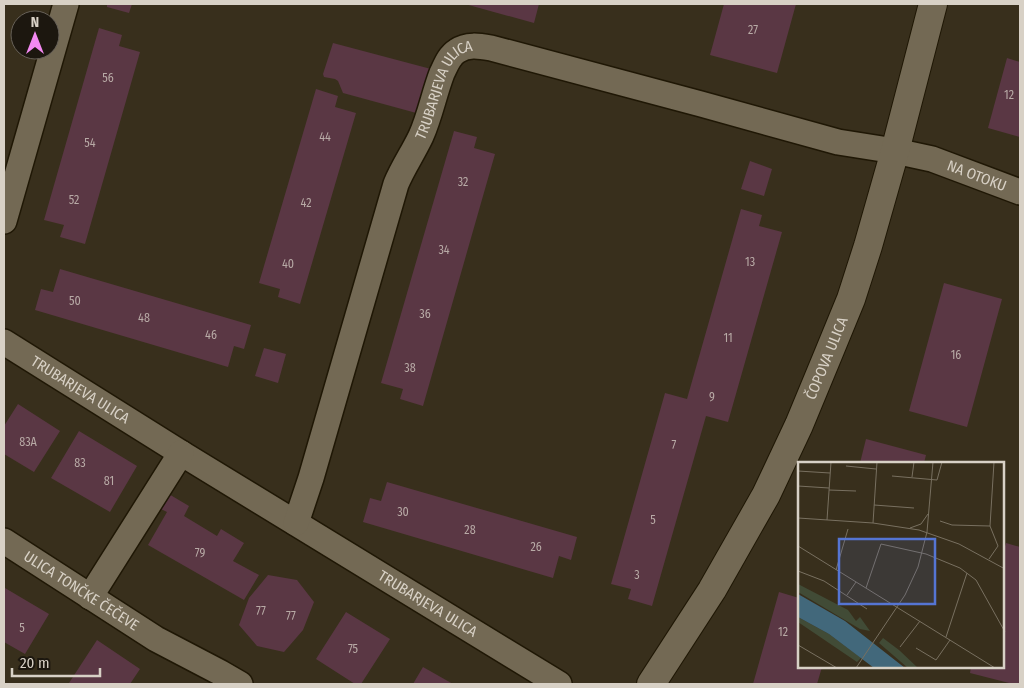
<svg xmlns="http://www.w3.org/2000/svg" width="1024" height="688" font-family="'Fira Sans Condensed',sans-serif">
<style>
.building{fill:#5a3744}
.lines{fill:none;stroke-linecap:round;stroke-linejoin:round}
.street-casing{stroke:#1f1705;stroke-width:28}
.secondary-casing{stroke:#1f1705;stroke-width:30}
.street{stroke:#736954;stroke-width:25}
.secondary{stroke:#736954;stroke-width:28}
.labels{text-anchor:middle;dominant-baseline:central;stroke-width:4;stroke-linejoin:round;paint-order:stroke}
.number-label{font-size:12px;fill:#b8aaa6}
.street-label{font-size:15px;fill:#d8d1c6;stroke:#1c170f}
.inset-road{fill:none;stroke:#787060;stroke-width:1}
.view{fill:#5575d3;fill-opacity:0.15;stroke:#5575d3;stroke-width:2.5}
.inset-edge{fill:none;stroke:#d8d1c6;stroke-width:2.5}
</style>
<rect width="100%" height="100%" fill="#382f1c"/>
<path class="building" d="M 107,4 L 132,4 L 129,13 L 107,7 Z
M 465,4 L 539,4 L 534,23 Z
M 724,4 L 796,4 L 777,73 L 710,55 Z
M 99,28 L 122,35 L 119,46 L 140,52 L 85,244 L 60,237 L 64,225 L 44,220 Z
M 333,43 L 431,69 L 420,114 L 343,93 L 338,81 L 335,79 L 324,77 L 323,74 Z
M 1007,58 L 1020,62 L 1020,137 L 988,128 Z
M 316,89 L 338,96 L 335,107 L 356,113 L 300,304 L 278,297 L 280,289 L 259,283 Z
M 454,131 L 477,137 L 474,148 L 495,154 L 423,406 L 400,399 L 403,389 L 381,383 Z
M 750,161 L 772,169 L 764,196 L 741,189 Z
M 741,209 L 762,215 L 759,226 L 782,232 L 728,422 L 706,416 L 652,606 L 628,599 L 631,589 L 611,584 L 665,393 L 687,399 Z
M 60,269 L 251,325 L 244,349 L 234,346 L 228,367 L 35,310 L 41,289 L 53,292 Z
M 944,283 L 1002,299 L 967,427 L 909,411 Z
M 264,348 L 286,354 L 278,383 L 255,376 Z
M 18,404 L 60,431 L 34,472 L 4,454 L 4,426 Z
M 79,431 L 137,466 L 110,512 L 51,478 Z
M 866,439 L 926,455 L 924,463 L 860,463 Z
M 387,482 L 577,537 L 571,560 L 559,556 L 553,578 L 363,522 L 370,498 L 381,501 Z
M 167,493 L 189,506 L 184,516 L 217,536 L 221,529 L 244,543 L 233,561 L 259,575 L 244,600 L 148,545 L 167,512 L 159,508 Z
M 1006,543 L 1020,547 L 1020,684 L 1013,684 L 970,673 L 971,667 L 1003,667 L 1003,553 Z
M 268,575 L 297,580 L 314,602 L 303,630 L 284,652 L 257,646 L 239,625 L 249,598 Z
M 5,588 L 49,614 L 25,654 L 4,642 L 4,589 Z
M 779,592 L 799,598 L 799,667 L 822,667 L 817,684 L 753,684 Z
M 346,612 L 390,639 L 361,684 L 355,684 L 316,659 Z
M 97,640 L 140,669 L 130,684 L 71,684 L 69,683 Z
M 423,667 L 453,684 L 413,684 Z"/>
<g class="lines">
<defs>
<g id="street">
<path d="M 4,221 L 66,4"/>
<path id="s1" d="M 4,342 L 181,453 L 559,684"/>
<path id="s2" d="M 296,523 L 311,478 L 396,184 C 403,167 413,153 421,136 C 430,116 434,94 442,73 C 446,65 449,56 457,51 C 467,44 479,46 491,48 L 701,104 L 838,142 L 895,151 L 932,159 L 1020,192"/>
<path id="s3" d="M 4,541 L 156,639 L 221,673 L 240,684"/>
<path d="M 90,597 L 181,453"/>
</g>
<g id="secondary">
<path id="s4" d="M 651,684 L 712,590 L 766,495 L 799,425 L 828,355 L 851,299 L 868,246 L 895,151 L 933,4"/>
</g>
</defs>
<use href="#street" class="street-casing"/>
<use href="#secondary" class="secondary-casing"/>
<use href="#street" class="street"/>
<use href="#secondary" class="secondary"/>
</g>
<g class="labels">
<g class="number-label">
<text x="753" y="30">27</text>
<text x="108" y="78">56</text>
<text x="1009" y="95">12</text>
<text x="325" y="137">44</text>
<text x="90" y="143">54</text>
<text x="463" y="182">32</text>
<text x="74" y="200">52</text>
<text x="306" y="203">42</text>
<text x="444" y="250">34</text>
<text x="750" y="262">13</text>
<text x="288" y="264">40</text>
<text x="75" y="301">50</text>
<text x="425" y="314">36</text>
<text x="144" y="318">48</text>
<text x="211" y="335">46</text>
<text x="728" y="338">11</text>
<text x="956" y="355">16</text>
<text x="410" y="368">38</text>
<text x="712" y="397">9</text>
<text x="28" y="442">83A</text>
<text x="674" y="445">7</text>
<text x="80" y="463">83</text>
<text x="109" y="481">81</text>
<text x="403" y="512">30</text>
<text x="653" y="520">5</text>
<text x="470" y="530">28</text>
<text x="536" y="547">26</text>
<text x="200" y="553">79</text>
<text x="637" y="575">3</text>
<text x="261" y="611">77</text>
<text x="291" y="616">77</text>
<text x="22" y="628">5</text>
<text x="783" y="632">12</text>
<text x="353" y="649">75</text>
</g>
<g class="street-label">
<text stroke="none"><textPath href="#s2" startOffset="461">TRUBARJEVA ULICA</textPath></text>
<text stroke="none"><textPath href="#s2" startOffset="1039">NA OTOKU</textPath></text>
<text stroke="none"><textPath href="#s4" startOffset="371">ČOPOVA ULICA</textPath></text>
<text stroke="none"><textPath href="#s1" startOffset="90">TRUBARJEVA ULICA</textPath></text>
<text stroke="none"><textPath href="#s3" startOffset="92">ULICA TONČKE ČEČEVE</textPath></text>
<text stroke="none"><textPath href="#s1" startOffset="498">TRUBARJEVA ULICA</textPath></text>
</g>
</g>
<g transform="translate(798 462)">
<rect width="206" height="206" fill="#382f1c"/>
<path d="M 0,122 L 50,148 L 58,159 L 62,155 L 72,169 L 62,167 L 0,130 ZM 0,155 L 31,172 L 63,196 L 59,200 L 0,160 ZM 85,176 L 101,188 L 120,206 L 110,206 L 81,181 Z" fill="#414b36"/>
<path d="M 0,132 L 47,159 L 107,206 L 76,206 L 31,172 L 0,155 Z" fill="#42687b"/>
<path class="inset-road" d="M 48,4 L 78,7M 0,9 L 32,11M 94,14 L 139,18 L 144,0M 114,15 L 116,0M 0,24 L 31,26M 31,28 L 58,29M 76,43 L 116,46M 0,56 L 75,61 L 121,68 L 161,82 L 207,107M 29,58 L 33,0M 142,59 L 154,63 L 192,64M 75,61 L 79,0M 112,66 L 123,62 L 130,52M 0,84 L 197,206M 191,97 L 200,84 L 192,64 L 196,0M 38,108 L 50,67M 0,109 L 26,119 L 69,147M 68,126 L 83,82 L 128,92 L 162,106 L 178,118 L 207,170M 49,133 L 58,120M 148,175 L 169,111M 0,183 L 39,206M 102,185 L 122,159M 118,186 L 138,198 L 152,178M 58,206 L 107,133 L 120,105 L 129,70 L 135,0"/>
<path class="view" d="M 41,77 L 137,77 L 137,142 L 41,142 Z"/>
<rect width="206" height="206" class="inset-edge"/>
</g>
<rect width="1024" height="688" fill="none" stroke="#d8d1c6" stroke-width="10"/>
<g transform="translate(35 35)"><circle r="24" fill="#1c170f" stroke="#676158"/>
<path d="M0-4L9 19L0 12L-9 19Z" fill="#f389f1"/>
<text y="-8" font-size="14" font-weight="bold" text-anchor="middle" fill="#d8d1c6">N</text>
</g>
<path d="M12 668v8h88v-8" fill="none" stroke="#d8d1c6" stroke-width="2.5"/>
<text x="20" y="668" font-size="15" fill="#d8d1c6" stroke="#1c170f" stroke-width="4" paint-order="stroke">20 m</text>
</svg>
